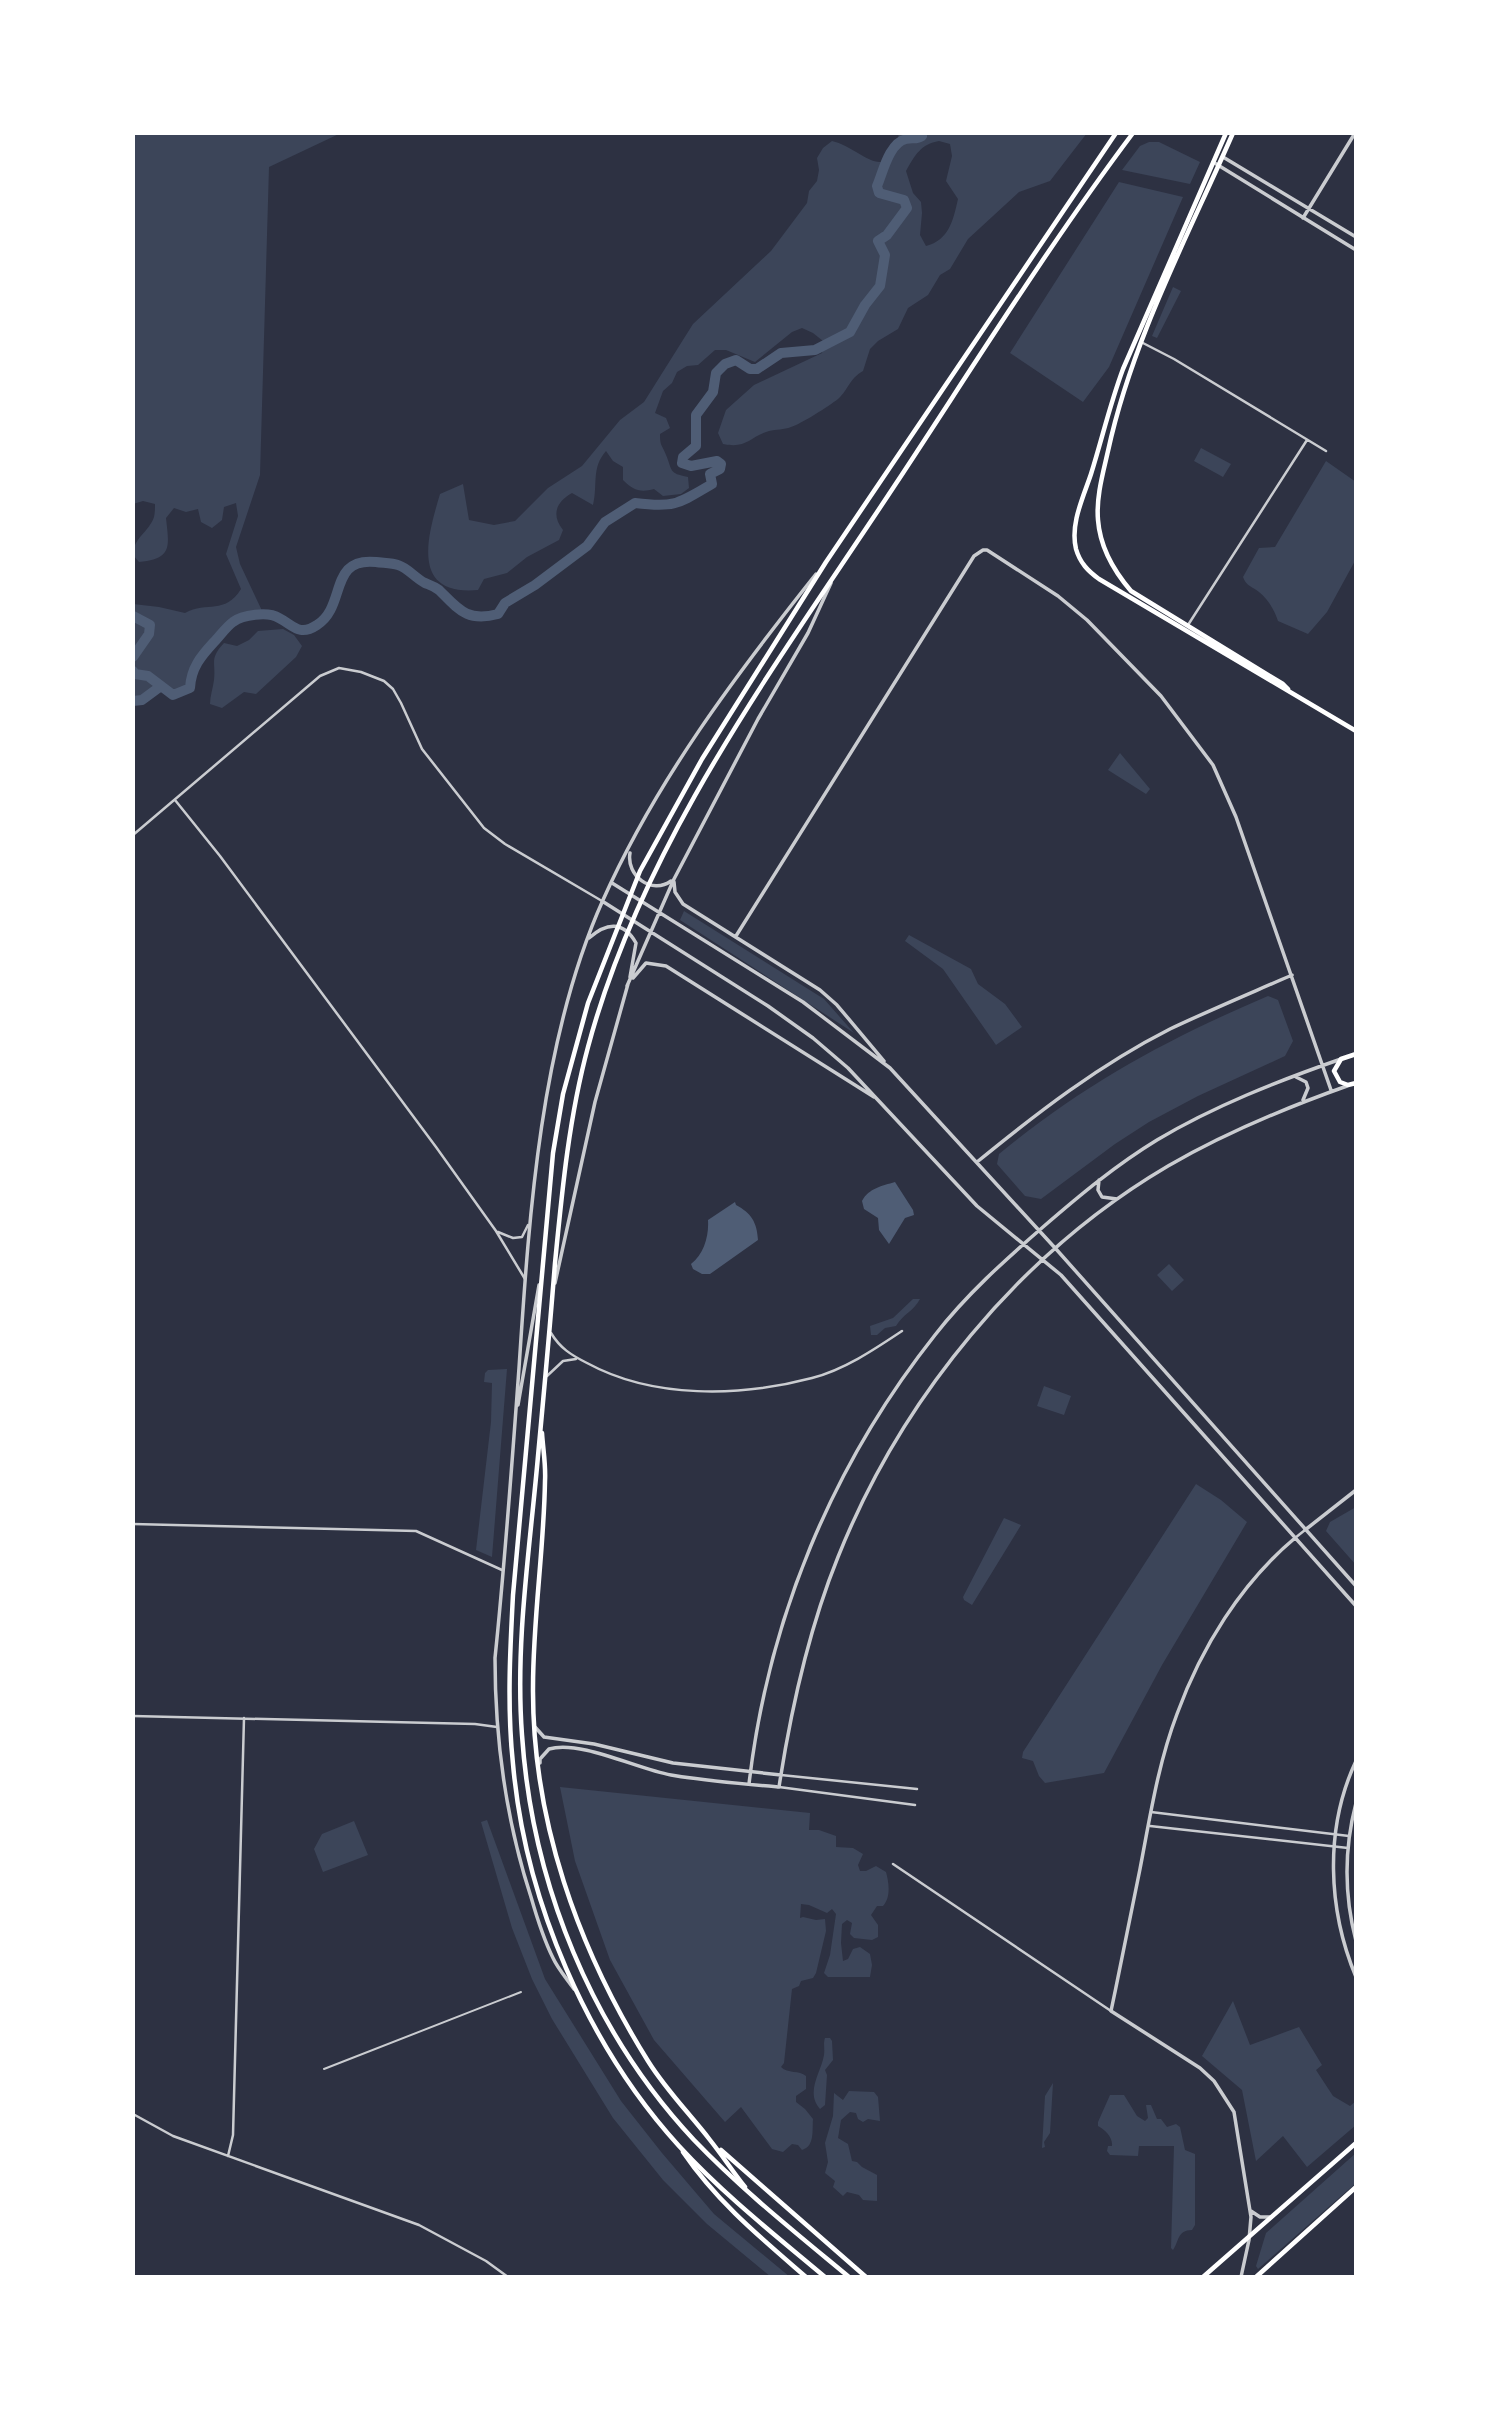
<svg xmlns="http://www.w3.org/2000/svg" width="1489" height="2410" font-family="Roboto,sans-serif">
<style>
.green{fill:#3c4559;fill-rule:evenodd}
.water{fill:#4f5d75}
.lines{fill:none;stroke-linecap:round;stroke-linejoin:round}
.river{stroke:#4f5d75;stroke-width:10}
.service{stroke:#caccd0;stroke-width:2}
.minor{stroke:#caccd0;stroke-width:2.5}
.tertiary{stroke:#caccd0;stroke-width:3.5}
.secondary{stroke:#fff;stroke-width:4.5}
.trunk{stroke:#fff;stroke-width:4.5}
</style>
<rect width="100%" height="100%" fill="#2d3142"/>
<path class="green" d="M 133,133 L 341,133 L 269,167 L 260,475 L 236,547 L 240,564 L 264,615 L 234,621 L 196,664 L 191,675 L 190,688 L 173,695 L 161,687 L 142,700 L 133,701 L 133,604 L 159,607 L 185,613 C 207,601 225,615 241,589 L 226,554 L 238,516 L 236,503 L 224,507 L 222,520 L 212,528 L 201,522 L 198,509 L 186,512 L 174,508 L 166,518 C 169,546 173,559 139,562 L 133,555 C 133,538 149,532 154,517 C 155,513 155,508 155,504 L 143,501 L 133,504 Z
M 899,133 L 1087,133 L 1050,181 L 1019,192 L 968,239 L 950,269 L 940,275 L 928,295 L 908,308 L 898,329 L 878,341 L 870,349 L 863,371 C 849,379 849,389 838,399 C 829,406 801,424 791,427 C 784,430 776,429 769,431 C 749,437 747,449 723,444 L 718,433 L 726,410 L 754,385 L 822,353 L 823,341 L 813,333 L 802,328 L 792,332 L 755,362 L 726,350 L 715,350 L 698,365 L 687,366 L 677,372 L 672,383 L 663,391 L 655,413 L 666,418 L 670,428 L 660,434 C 660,447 662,444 666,455 C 673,471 668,473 688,477 L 689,488 L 681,494 L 663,496 L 654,489 C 640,493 633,490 623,480 L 623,467 L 613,461 L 606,451 C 591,468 598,485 593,505 L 572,493 C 556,502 551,515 563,530 L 559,540 L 527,557 L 507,573 L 484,579 L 478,590 C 409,596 428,535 440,494 L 463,484 L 469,520 L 494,525 L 515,521 L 548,488 L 582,466 L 620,420 L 644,402 L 693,324 L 771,251 L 807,203 L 809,191 L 817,181 L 819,170 L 817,158 L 823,148 L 832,141 C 862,148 888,189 899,133 ZM 939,141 L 950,144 L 952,156 L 946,181 L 958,199 C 953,221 949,240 926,246 L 920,235 L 922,213 L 921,202 L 913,193 L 906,171 C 915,155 921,144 939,141 Z
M 1149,142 L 1159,142 L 1200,162 L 1190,184 L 1122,170 L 1140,146 Z
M 1119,182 L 1183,197 L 1109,367 L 1083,402 L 1010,353 Z
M 1173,287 L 1181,291 L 1157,338 L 1152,336 Z
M 1201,448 L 1231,464 L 1223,477 L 1194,461 Z
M 1326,461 L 1356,482 L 1356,559 L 1327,612 L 1308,634 L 1278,621 C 1275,611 1268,599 1259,592 C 1253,587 1246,586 1243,577 L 1259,548 L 1275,547 Z
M 283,629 L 294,635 L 302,646 L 296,657 L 256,694 L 244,692 L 222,708 L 210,704 C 210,696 213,688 214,680 C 216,662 209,659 224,643 L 237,646 L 249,640 L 258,631 Z
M 1120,753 L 1150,789 L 1146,794 L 1108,770 Z
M 684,911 L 824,999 L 854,1033 L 680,920 Z
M 909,935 L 971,969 L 978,984 L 1005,1004 L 1022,1027 L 996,1045 L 943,969 L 905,941 Z
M 1268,996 L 1278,1000 L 1293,1041 L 1285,1056 L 1198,1096 L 1149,1122 L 1115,1144 L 1041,1199 L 1025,1196 L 997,1164 L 999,1154 C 1084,1084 1167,1039 1268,996 Z
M 1169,1264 L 1184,1280 L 1172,1291 L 1157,1275 Z
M 913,1299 L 920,1299 C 914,1311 903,1314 896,1326 L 885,1328 L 877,1335 L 871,1335 L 870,1326 L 893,1318 Z
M 507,1369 L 492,1557 L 476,1550 L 491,1422 L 492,1383 L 484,1382 L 485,1373 L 488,1370 Z
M 1044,1386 L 1071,1396 L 1064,1415 L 1037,1406 Z
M 1196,1484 L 1221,1500 L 1247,1522 L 1162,1665 L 1104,1773 L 1045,1783 L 1039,1776 L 1033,1761 L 1022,1758 L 1023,1752 Z
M 1356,1507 L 1356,1565 L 1326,1531 L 1330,1522 Z
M 1004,1518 L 1021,1525 L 972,1605 L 964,1600 L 963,1597 Z
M 560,1787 L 810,1813 L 809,1830 L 819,1830 L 836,1836 L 836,1847 L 853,1848 L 863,1854 L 858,1865 L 860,1871 L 866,1871 L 876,1866 L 886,1872 C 889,1883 891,1897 883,1906 L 877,1906 L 871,1915 L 878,1925 L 878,1937 L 872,1940 L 854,1938 L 850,1934 L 852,1923 L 847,1920 L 842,1924 L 841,1943 L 843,1961 L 848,1959 L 853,1949 L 860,1947 L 870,1954 L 872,1965 L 870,1977 L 828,1977 L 824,1973 L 830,1955 L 836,1914 L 832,1909 L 827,1913 L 809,1905 L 801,1904 L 800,1918 L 803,1917 L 816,1920 L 825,1919 L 826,1931 L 816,1973 L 813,1978 L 801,1981 L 799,1986 L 792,1989 L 784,2063 L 781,2067 C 788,2074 799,2070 806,2076 L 806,2089 L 796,2096 L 796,2102 L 805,2109 L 813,2119 C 812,2131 815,2146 802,2150 L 798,2145 L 792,2144 L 783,2152 L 772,2149 L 741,2107 L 725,2122 L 654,2040 L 610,1960 L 575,1861 Z
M 487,1820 L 545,1979 L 621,2101 L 662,2153 L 714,2214 L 790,2277 L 771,2277 L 707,2224 L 663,2180 L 613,2118 L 552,2019 L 532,1979 L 512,1928 L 481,1822 Z
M 354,1821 L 368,1855 L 323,1872 L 314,1849 L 322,1834 Z
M 1233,2001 L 1250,2045 L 1299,2027 L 1322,2065 L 1316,2070 L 1333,2096 L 1350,2106 L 1356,2101 L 1356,2125 L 1307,2167 L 1283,2136 L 1256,2161 L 1242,2090 L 1202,2056 Z
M 825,2038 L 830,2038 L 832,2041 L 833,2060 L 825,2070 L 827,2075 L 825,2105 L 820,2109 C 805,2092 821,2073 824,2055 C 825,2048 823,2044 825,2038 Z
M 1053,2083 L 1050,2133 L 1044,2142 L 1045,2147 L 1042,2148 L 1045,2096 Z
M 849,2091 L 874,2092 L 878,2097 L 880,2121 L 868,2119 L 863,2122 L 858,2119 L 856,2113 L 850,2112 L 841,2120 L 838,2138 L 848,2144 L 852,2161 L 857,2162 L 862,2167 L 877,2175 L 877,2201 L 863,2200 L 859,2195 L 847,2192 L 843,2196 L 833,2187 L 835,2181 L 825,2173 L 828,2162 L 825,2143 L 833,2116 L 834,2093 L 843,2100 Z
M 1110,2095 L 1124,2095 L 1137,2116 L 1145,2121 L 1148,2118 L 1146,2105 L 1151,2105 L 1157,2119 L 1161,2119 L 1167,2127 L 1176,2124 L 1180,2127 L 1185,2150 L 1195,2154 L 1195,2225 L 1192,2230 C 1177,2230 1179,2242 1173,2250 L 1171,2248 L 1174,2146 L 1139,2146 L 1138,2156 L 1110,2155 L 1107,2151 L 1108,2146 L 1112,2146 C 1113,2137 1105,2130 1098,2126 L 1098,2122 Z
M 1356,2153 L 1356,2183 L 1258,2269 L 1256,2266 L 1266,2233 Z"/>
<path class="water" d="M 895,1182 L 913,1210 L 914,1215 L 905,1218 L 889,1244 L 879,1230 L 878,1218 L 864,1209 L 862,1201 C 869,1188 882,1186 895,1182 Z
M 735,1202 L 736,1205 C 751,1213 757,1222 758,1240 L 710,1274 L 702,1274 L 693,1269 L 691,1264 C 704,1254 709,1236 708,1220 Z"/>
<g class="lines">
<path class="river" d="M 133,616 L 150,625 L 149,634 L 133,657
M 133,671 L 135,674 L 148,676 L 173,695 L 190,688 C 191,668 201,656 214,642 C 220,636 226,627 233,622 C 242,615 268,611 279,618 C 293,625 299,637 317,625 C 347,606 328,557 376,562 C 383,563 392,563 398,565 C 408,568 415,578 425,583 C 430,585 434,586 439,590 C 459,610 467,622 498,614 L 505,603 L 535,585 L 587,546 L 605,522 L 635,503 C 675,508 678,504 712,484 L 710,474 L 720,469 L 721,464 L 717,461 L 691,466 L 682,463 L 683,457 L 696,446 L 696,415 L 713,392 L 716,373 L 725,364 L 736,360 L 750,369 L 757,369 L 781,353 L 815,350 L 850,332 L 865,305 L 880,286 L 885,255 L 878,241 L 887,235 L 907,208 L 904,200 L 879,193 L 877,186 C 883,172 889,143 906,139 C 913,137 916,140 922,136 L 921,133
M 133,701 L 142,700 L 161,686"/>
<path class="service" d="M 324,2069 L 521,1992"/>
<path class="minor" d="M 1141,342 L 1174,359 L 1326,451
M 1188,625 L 1307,440
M 175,800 L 220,856 L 436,1147 L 496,1231 L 525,1279
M 133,835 L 320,676 L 339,668 L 361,672 L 384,681 L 393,689 L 401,703 L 422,749 L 484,828 L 505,844 L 602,901
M 498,1232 L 513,1238 L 522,1237 L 528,1225
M 551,1333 C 560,1348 571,1355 587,1363 C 653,1399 740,1397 812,1378 C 844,1370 875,1349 902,1331
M 547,1376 L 563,1361 L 576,1359
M 133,1524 L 416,1531 L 502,1570
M 1295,1538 L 1305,1530
M 133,1716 L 475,1724 L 497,1727
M 781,1775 L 917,1789
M 779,1787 L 915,1805
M 1151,1812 L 1349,1836
M 1150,1826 L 1348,1848
M 893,1864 L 1111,2011
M 133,2114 L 173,2136 L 419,2225 L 486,2261 L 508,2277
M 228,2156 L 233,2135 L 244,1718"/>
<path class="tertiary" d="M 1223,157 L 1356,237
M 1213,162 L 1356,250
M 1303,218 L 1355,133
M 630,853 C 626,876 652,895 671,881
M 674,882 L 675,892 L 683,904 L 820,990 L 837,1005 L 884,1061
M 612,883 L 803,1002 L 890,1068 L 1056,1249 L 1356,1586
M 602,901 L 768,1006 L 813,1038 L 848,1068 L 977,1206 L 1061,1275 L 1356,1606
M 736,936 L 974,556 L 983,550 L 987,550 L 1058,596 L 1087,620 L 1161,696 L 1213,765 L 1236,817 L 1331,1090
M 589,938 C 606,923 623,920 636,943 L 630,977
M 633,978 L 646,963 L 666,966 L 874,1097
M 627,986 L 674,879 L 758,719 L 808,633 L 831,583
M 1296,1077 L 1306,1082 L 1308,1088 L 1303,1100
M 977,1162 C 1037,1113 1099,1065 1170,1029 C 1210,1010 1251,993 1292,975
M 1099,1180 L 1098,1190 L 1102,1197 L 1117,1199
M 555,1283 L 595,1102 L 628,984
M 518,1405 L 539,1285
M 1305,1530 L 1356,1490
M 535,1727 L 544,1737 L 594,1744 L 673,1763 L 781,1775
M 1356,1761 C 1324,1829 1328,1910 1356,1977
M 540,1763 L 540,1759 L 549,1749 C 581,1740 637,1769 671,1775 C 706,1781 743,1784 779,1787 C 791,1709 808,1631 838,1557 C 901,1399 1020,1253 1168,1166 C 1225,1133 1285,1108 1347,1086
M 749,1784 C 768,1620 832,1465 935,1335 C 966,1295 1005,1260 1043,1227 C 1080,1195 1116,1165 1157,1140 C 1214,1106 1278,1081 1341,1059
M 1356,1803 C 1344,1849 1344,1895 1356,1941
M 574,1989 C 567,1979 558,1969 553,1958 C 543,1938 537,1918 531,1897 C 506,1820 495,1739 495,1658 C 505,1562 512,1465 519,1368 C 529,1217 540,1040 603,900 C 656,781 735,676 816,574
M 1251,2211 L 1260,2217 L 1270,2217
M 1241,2277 L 1249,2240 L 1251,2217 L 1234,2112 L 1214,2081 L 1200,2068 L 1111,2011 C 1121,1964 1130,1917 1140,1869 C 1150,1817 1158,1764 1177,1714 C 1201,1648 1241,1583 1295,1538"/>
<path class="secondary" d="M 1226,133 L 1123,369 C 1110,404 1102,439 1091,474 C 1083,498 1070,524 1076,549 C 1080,563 1088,571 1099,579 L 1356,731
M 1233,133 C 1188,236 1132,340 1108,451 C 1103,473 1096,497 1098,520 C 1100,547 1113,570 1131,591 L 1283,684 L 1288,689
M 1356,1054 L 1341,1059 L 1334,1071 L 1340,1082 L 1348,1085 L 1356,1083
M 542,1433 C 543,1449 546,1465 545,1481 C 544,1549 533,1618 533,1687 C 532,1820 578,1949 648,2061 C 666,2090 690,2114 710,2140 C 722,2155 733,2172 745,2187
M 721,2150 L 866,2277
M 683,2152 C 717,2202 761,2238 806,2277
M 1203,2277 L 1356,2143
M 1256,2277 L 1356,2187"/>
<path class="trunk" d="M 825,2277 C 775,2235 723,2194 679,2146 C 587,2045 525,1900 513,1764 C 507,1708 510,1651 513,1595 L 553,1153 L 563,1094 L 588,1003 L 640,871 L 702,759 L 826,562 L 1116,133
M 849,2277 C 796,2233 742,2190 694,2140 C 592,2031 532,1884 522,1735 C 515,1642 530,1548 538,1456 C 544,1392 550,1327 555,1263 C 562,1191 569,1117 588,1047 C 643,841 779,661 895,485 C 973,367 1048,246 1133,133"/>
</g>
<rect width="1489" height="2410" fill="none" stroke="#ffffff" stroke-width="270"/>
</svg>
